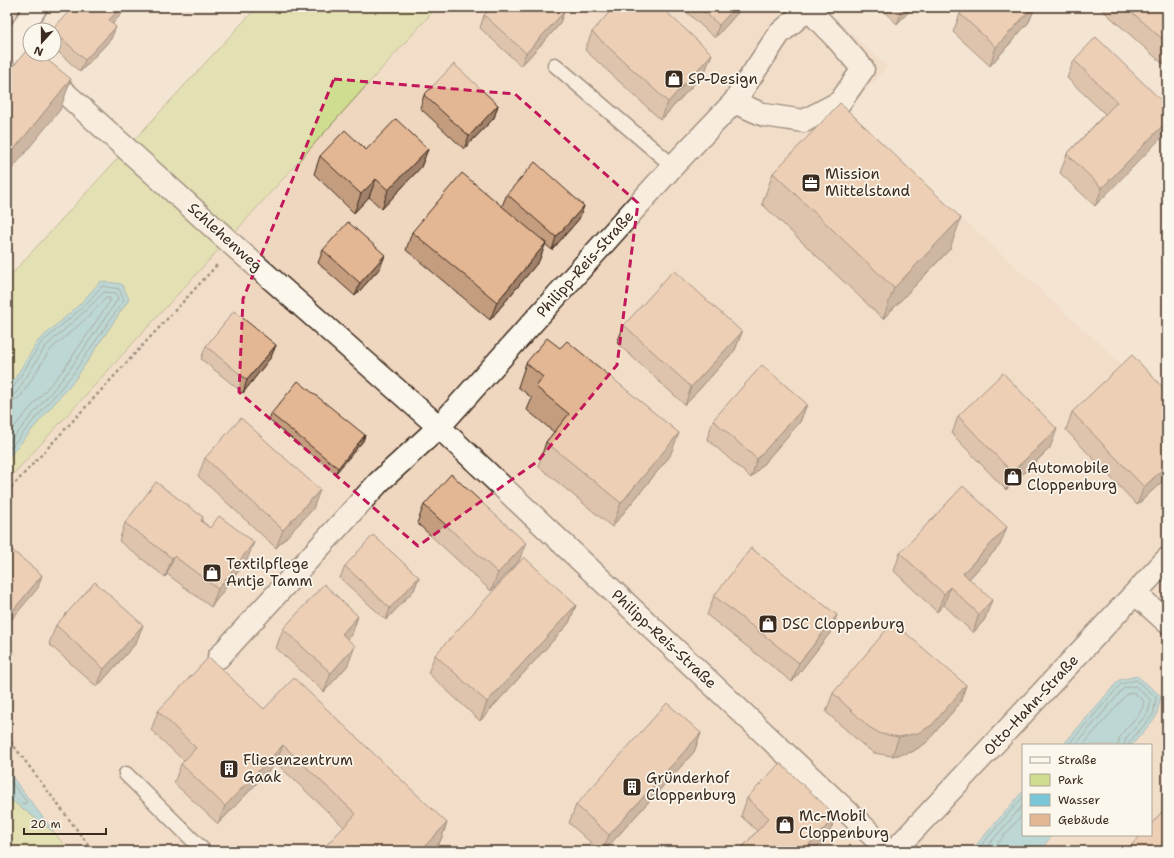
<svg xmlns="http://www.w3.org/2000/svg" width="1174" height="858" font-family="'Shantell Sans',sans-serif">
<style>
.built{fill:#efd6bf;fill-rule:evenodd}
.green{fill:#cfdd90;stroke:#858457}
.water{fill:#79c7d7;stroke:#60888d}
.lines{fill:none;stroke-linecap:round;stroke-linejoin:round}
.shore{stroke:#546968;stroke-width:1}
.service-casing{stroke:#3b2a1e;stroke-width:17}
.minor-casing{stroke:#3b2a1e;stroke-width:25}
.path{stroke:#3b2a1e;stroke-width:2.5;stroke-dasharray:3 3;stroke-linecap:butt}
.service{stroke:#fbf7ec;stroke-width:14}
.minor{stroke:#fbf7ec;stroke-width:22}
.wall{fill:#c49d7f;stroke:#3b2a1e}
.shaded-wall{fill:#a08068;stroke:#3b2a1e}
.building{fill:#e4b794;stroke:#3b2a1e}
.marked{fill:none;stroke:#c2185b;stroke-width:3;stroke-dasharray:8 5;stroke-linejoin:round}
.labels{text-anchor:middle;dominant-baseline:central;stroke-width:3.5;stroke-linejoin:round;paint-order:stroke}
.poi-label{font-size:15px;fill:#3b2a1e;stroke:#fbf7ec;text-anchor:start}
.street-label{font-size:15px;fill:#3b2a1e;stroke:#fbf7ec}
</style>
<rect width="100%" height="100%" fill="#f4e4d2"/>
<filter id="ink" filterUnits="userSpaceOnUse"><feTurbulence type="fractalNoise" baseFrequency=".025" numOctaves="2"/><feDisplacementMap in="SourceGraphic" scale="8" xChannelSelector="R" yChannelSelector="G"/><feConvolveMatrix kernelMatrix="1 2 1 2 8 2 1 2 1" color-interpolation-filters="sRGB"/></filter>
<g filter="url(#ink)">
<path class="built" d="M 437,7 L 820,7 L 888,66 L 846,112 L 1167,406 L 1167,586 L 1159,595 L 1167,602 L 1167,851 L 69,851 L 7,770 L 7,481 L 236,231 ZM 1023,745 L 1151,745 L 1151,835 L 1023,835 Z"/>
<path class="green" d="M 257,7 L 437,7 L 236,231 L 134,140 Z
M 121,155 L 222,246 L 7,481 L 7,459 L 76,378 L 129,299 L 101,282 L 79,305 L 7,388 L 7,279 Z
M 7,797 L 54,832 L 69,851 L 7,851 Z"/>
<path class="water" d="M 101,281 L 122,284 L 129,299 L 76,378 L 7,459 L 7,388 L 10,386 L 38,341 L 79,305 Z
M 1137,676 L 1161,696 L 1156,717 L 1132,745 L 1063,745 L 1119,680 Z
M 7,770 L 54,832 L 7,797 Z
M 1023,791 L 1023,835 L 1053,835 L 1039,851 L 971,851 Z"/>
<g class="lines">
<path class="shore" d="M 7,391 L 10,391 L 13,388 L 41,343 L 82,308 L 102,286 L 119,289 L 124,300 L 72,375 L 7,452
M 7,396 L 13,395 L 17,392 L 45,347 L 85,311 L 104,292 L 116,293 L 118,299 L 68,372 L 7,445
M 7,402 L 15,400 L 21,396 L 50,350 L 89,316 L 106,298 L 110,298 L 110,301 L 64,369 L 7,435
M 1068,745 L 1121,684 L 1136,680 L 1156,697 L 1156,699 L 1153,715 L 1130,741 L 1129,745
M 1075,745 L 1124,688 L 1135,686 L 1150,699 L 1151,701 L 1148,713 L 1126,738 L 1124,745
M 1083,745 L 1127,694 L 1133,692 L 1144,701 C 1143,719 1119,727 1118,745
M 7,777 L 26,801 L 26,803 L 23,804 L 11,795 L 7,794
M 976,851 L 1023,797
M 983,851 L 1023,805
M 991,851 L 1023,814"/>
<defs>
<path id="service" d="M 555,65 L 673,166
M 126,774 L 204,851"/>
<path id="minor" d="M 36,7 L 12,45 L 234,246 L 439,427 L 889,851
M 1136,594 L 1167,622
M 219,657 L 379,482 L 439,427 L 673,166 L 734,102 L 764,115 L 804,121 L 840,102 L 863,69 L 838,40 L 808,9 L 779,34 L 734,102
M 894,851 L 1167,559"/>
</defs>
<use href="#service" class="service-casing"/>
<use href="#minor" class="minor-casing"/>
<path class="path" d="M 7,492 L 217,265
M 7,737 L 93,851"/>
<use href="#service" class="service"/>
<use href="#minor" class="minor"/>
</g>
<path class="wall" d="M 128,7 L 113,23 L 111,39 L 80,72 L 54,48 L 54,30 L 52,30 Z
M 681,7 L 743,7 L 715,38 Z
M 879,7 L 913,7 L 897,24 Z
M 965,7 L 1035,7 L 1029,22 L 990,66 L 953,32 L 960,14 Z
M 1100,7 L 1167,7 L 1167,59 L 1163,64 L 1100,8 Z
M 564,12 L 559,25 L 521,66 L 480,28 L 484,15 Z
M 592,32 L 705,72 L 661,120 L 585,50 Z
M 1074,60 L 1167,106 L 1095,206 L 1060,173 L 1067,154 L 1105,114 L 1067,78 Z
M 424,95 L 498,105 L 494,118 L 464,149 L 420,108 Z
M 428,149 L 421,167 L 382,209 L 369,197 L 354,213 L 314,174 L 320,156 L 366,150 Z
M 773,173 L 950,249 L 883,319 L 762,204 Z
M 507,194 L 584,206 L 579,219 L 552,250 L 545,244 L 539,261 L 490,320 L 406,250 L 412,232 L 502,206 Z
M 323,250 L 385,255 L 380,268 L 355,296 L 318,263 Z
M 624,325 L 742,332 L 735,350 L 685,405 L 617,343 Z
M 276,345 L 271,357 L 243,393 L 201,359 L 206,346 Z
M 526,363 L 670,456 L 612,527 L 538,466 L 546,442 L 554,432 L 527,410 L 532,398 L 518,387 Z
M 1167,392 L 1167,477 L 1137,505 L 1066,430 L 1072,412 Z
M 807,404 L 800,422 L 751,478 L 707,439 L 713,420 Z
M 271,414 L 365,435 L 363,441 L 335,474 L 269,420 Z
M 958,416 L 1050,448 L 1006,490 L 952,434 Z
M 205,458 L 313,509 L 276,548 L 198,476 Z
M 424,505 L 519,561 L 491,591 L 417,523 Z
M 203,517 L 202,521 L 247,560 L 211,607 L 167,574 L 165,577 L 119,541 L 125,523 Z
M 1000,545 L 969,579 L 985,619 L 973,633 L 944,605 L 937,612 L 894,571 L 900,553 Z
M 345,566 L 419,577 L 414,590 L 386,620 L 340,578 Z
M 714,596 L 830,633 L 792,682 L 707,615 Z
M 576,605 L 569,623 L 480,721 L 428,673 L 435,655 Z
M 358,616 L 352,634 L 347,639 L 348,665 L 324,692 L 276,648 L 283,629 Z
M 56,625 L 136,643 L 97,687 L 49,644 Z
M 966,685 L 960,703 L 926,743 L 912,752 L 892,756 L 874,753 L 863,745 L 826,712 L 833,693 Z
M 264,709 L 447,823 L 440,842 L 431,851 L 321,851 L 344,827 L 276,763 L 218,824 L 174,783 L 181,764 L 184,761 L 151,730 L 158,711 Z
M 701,733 L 694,752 L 604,851 L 600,851 L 569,823 L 576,805 Z
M 747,798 L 829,834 L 813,851 L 739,851 L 757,831 L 741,816 Z"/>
<path class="shaded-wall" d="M 121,7 L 128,7 L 104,33 L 109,20 Z
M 736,7 L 743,7 L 715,38 L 719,25 Z
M 906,7 L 913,7 L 897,24 L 902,11 Z
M 1033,7 L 1035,7 L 1029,22 L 990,66 L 996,47 Z
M 564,12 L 559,25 L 521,66 L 526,53 Z
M 116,27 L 111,39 L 80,72 L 85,60 Z
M 712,54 L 705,72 L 661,120 L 668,102 Z
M 1167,54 L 1167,59 L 1163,64 Z
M 71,79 L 60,110 L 7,175 L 7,158 Z
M 498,105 L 494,118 L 464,149 L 469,136 Z
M 1167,121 L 1167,132 L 1095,206 L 1102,188 Z
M 428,149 L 421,167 L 382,209 L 388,190 Z
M 376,179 L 369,197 L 354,213 L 361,194 Z
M 584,206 L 579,219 L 552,250 L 556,237 Z
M 961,218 L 950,249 L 883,319 L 894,288 Z
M 546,243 L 539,261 L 490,320 L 497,302 Z
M 385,255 L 380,268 L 355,296 L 360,283 Z
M 742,332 L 735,350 L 685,405 L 691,387 Z
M 276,345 L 271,357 L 243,393 L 247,380 Z
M 807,404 L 800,422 L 751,478 L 757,459 Z
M 1057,429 L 1050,448 L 1006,490 L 1012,472 Z
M 679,433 L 670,456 L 612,527 L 621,503 Z
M 365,435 L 363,441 L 335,474 L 338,468 Z
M 1167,465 L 1167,477 L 1137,505 L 1144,487 Z
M 320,490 L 313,509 L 276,548 L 283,530 Z
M 1007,527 L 1000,545 L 957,592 L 963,573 Z
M 254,542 L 247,560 L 211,607 L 218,589 Z
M 526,543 L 519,561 L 491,591 L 498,573 Z
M 174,556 L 167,574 L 165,577 L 172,558 Z
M 42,575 L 38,588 L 7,625 L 7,618 Z
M 419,577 L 414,590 L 386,620 L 390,608 Z
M 950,587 L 944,605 L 937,612 L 944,594 Z
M 992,600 L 985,619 L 973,633 L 979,614 Z
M 576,605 L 569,623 L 480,721 L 487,702 Z
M 837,615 L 830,633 L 792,682 L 799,663 Z
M 358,616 L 352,634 L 335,652 L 342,634 Z
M 143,625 L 136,643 L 97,687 L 104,669 Z
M 355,646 L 348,665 L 324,692 L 331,673 Z
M 966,685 L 960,703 L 926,743 L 912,752 L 892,756 L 899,737 Z
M 701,733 L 694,752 L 604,851 L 603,851 L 609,835 Z
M 283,745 L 276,763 L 218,824 L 225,806 Z
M 836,816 L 829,834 L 813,851 L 803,851 Z
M 447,823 L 440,842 L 431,851 L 420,851 Z"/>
<path class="building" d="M 73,7 L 121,7 L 109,20 L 116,27 L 85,60 L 54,31 L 54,30 L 52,30 Z
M 492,7 L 558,7 L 564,12 L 526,53 L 484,15 Z
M 614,7 L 661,7 L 712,54 L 668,102 L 592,32 Z
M 699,7 L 736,7 L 719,25 Z
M 897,7 L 906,7 L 902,11 Z
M 965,7 L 1033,7 L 996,47 L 960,14 Z
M 1126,7 L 1167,7 L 1167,43 Z
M 1096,37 L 1167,106 L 1167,121 L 1102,188 L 1067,154 L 1117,102 L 1074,60 Z
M 30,46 L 30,54 L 40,54 L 71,79 L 7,158 L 7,74 Z
M 454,64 L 498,105 L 469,136 L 424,95 Z
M 840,103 L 961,218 L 894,288 L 773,173 Z
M 396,119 L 428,149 L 388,190 L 376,179 L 361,194 L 320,156 L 345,130 L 366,150 Z
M 535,162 L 584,206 L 556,237 L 507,194 Z
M 462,173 L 546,243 L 497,302 L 412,232 Z
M 348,222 L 385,255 L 360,283 L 323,250 Z
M 674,270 L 742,332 L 691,387 L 624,325 Z
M 234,311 L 276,345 L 247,380 L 206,346 Z
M 547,338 L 560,348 L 567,341 L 679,433 L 621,503 L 546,442 L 569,414 L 536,387 L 543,377 L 526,363 Z
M 1132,355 L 1167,392 L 1167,465 L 1144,487 L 1072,412 Z
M 762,365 L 807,404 L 757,459 L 713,420 Z
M 1003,373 L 1057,429 L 1012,472 L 958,416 Z
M 298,381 L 365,435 L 338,468 L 271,414 Z
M 241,418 L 320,490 L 283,530 L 205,458 Z
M 451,474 L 526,543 L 498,573 L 424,505 Z
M 156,482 L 203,517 L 201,521 L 210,528 L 219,516 L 254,542 L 218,589 L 174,556 L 172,558 L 125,523 Z
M 963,486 L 1007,527 L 963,573 L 992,600 L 979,614 L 950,587 L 944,594 L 900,553 Z
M 373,535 L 419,577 L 390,608 L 345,566 Z
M 7,546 L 42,575 L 7,618 Z
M 751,548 L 837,615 L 799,663 L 714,596 Z
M 524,557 L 576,605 L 487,702 L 435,655 Z
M 95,582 L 143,625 L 104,669 L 56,625 Z
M 324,584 L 358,616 L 342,634 L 355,646 L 331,673 L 283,629 Z
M 893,622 L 966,685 L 932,725 L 918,733 L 899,737 L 881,734 L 869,727 L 833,693 Z
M 209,657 L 264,709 L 294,678 L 447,823 L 420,851 L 321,851 L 356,814 L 283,745 L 225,806 L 181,764 L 196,748 L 158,711 Z
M 667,703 L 701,733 L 609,835 L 576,805 Z
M 780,763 L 836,816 L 803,851 L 739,851 L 769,818 L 747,798 Z
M 1167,806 L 1167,851 L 1126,851 L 1141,835 L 1151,835 L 1151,824 Z"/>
</g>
<path d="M0 0H1174V858H0ZM 334,79 L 515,94 L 638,203 L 617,365 L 538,461 L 418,546 L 239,392 L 243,299 Z" fill="#f4e4d2" fill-opacity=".55" fill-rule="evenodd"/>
<path class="marked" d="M 334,79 L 515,94 L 638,203 L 617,365 L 538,461 L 418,546 L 239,392 L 243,299 Z"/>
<defs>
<symbol id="shop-square" viewBox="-11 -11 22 22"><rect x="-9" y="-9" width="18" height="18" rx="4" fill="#3b2a1e" stroke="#fbf7ec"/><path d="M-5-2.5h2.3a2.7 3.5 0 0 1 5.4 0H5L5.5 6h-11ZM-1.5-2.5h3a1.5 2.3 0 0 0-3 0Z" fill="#fff"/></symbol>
<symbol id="office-square" viewBox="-11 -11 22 22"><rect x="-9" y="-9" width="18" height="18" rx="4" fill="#3b2a1e" stroke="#fbf7ec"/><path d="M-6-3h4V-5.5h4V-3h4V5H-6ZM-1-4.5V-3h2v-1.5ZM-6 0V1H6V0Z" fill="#fff"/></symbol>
<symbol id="building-square" viewBox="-11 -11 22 22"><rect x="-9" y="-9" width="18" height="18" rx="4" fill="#3b2a1e" stroke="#fbf7ec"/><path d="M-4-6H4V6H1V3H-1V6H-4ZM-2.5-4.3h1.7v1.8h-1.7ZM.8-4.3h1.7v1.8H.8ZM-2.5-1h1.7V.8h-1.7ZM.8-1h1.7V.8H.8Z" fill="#fff"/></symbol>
</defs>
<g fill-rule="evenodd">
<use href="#shop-square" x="663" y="68" width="22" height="22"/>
<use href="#office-square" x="800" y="172" width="22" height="22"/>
<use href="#shop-square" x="1002" y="466" width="22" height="22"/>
<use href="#shop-square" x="201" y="562" width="22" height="22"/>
<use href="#shop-square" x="757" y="613" width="22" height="22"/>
<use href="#building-square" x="218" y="758" width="22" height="22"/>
<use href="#building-square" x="621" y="776" width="22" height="22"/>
<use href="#shop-square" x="774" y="814" width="22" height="22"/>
</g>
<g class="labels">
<g class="poi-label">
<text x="688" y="79">SP-Design</text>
<text x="825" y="174">Mission<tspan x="825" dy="17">Mittelstand</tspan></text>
<text x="1027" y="468">Automobile<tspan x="1027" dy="17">Cloppenburg</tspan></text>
<text x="226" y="564">Textilpflege<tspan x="226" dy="17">Antje Tamm</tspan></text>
<text x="782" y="624">DSC Cloppenburg</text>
<text x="243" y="760">Fliesenzentrum<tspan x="243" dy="17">Gaak</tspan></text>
<text x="646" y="778">Gründerhof<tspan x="646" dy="17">Cloppenburg</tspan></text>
<text x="799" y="816">Mc-Mobil<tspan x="799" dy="17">Cloppenburg</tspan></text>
</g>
<g class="street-label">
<text transform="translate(225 237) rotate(42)">Schlehenweg</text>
<text transform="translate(585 264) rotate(-48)">Philipp-Reis-Straße</text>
<text transform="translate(664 639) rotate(43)">Philipp-Reis-Straße</text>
<text transform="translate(1031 705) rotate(-47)">Otto-Hahn-Straße</text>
</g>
</g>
<rect width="1174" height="858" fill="none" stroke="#fbf7ec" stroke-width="24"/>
<rect x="12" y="12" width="1150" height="834" fill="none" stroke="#3b2a1e" stroke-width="1.5" filter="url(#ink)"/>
<rect x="1022" y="744" width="130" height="92" fill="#fbf7ec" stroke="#aea59a"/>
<rect x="1030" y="757" width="20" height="6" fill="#fbf7ec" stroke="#aea59a"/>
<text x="1058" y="764" font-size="12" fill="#3b2a1e">Straße</text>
<rect x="1030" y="774" width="20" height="12" fill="#cfdd90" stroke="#aea59a"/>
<text x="1058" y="784" font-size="12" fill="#3b2a1e">Park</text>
<rect x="1030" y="794" width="20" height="12" fill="#79c7d7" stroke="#aea59a"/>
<text x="1058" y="804" font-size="12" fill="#3b2a1e">Wasser</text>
<rect x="1030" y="814" width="20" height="12" fill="#e4b794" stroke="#aea59a"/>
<text x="1058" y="824" font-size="12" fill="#3b2a1e">Gebäude</text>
<g transform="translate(42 42) rotate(201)"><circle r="19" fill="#fbf7ec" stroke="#aea59a"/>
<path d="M0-3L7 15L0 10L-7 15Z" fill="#3b2a1e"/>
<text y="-6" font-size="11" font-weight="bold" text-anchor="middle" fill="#3b2a1e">N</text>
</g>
<path d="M24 828v6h82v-6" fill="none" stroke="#3b2a1e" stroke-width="2"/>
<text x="30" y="828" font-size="12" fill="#3b2a1e" stroke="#fbf7ec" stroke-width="3" paint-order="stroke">20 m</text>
</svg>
